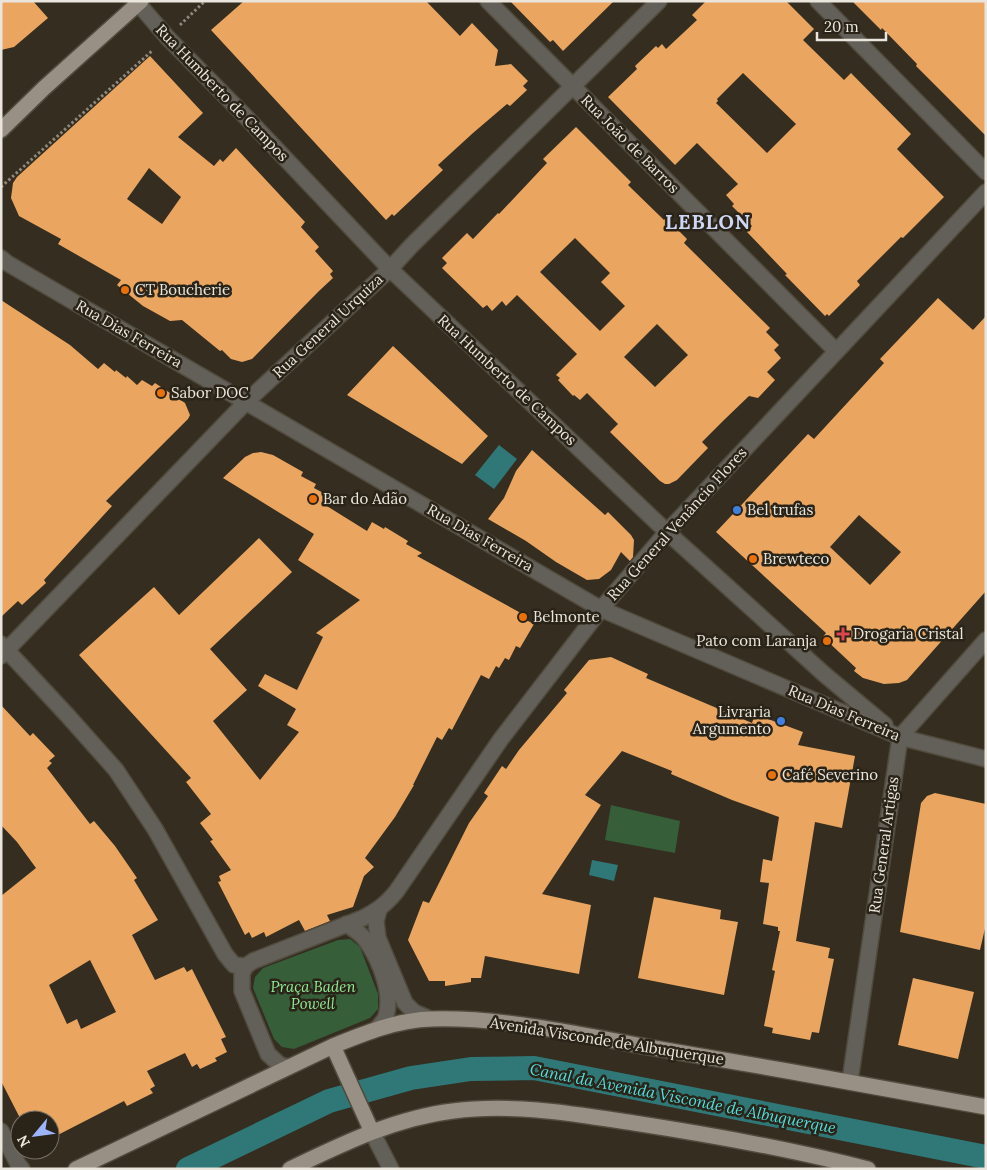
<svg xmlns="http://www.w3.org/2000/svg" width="987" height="1170" font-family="Lora,serif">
  <rect width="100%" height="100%" fill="#342d20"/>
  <path fill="#355e39" d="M611 805 680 821 675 853 605 840Z
    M350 939 360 947 378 994V1009L370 1018 294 1049 282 1047 274 1039 253 988 255 977 263 968 338 940Z"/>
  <path fill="#307878" d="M499 445 517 459 494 489 475 475Z
    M592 860 618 865 614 881 589 875Z"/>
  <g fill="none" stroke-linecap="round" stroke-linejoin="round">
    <path stroke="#307878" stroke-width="24" d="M188 1169 329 1101 411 1078 471 1069 534 1068 986 1157"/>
  </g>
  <path fill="#eaa560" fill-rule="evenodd" d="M1 1H33L48 18 14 47 1 50Z
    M244 1H426L460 36 472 23 498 50 495 66 511 64 528 81 523 86 527 90 510 106 507 104 473 133 438 165 443 170 394 216 392 214 386 220 211 30Z
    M510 1H614L563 51 553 40 550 42Z
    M706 1H786L814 29 803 40 844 80 851 73 911 134 897 149 944 197 903 238 901 237 857 281 860 285 829 316 827 314 825 316 785 275 787 274 747 232 752 226 732 206 734 204 726 195 738 184 697 143 675 165 608 97 637 69 635 66 656 46 658 48 662 44 666 49 697 20 692 15ZM743 73 796 124 767 153 716 103 718 101 717 99Z
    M852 1H986V136L916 66 917 64 882 28 881 30Z
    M150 56 203 113 178 137 214 166 220 159 223 162 236 148 305 222 301 227 319 247 315 251 333 271 330 274 333 278 319 291 252 359 242 362 231 359 222 350 220 351 182 320 170 321 143 306 117 285 121 280 58 244 61 239 19 216 11 198 13 183 17 177ZM149 168 181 197 162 224 127 199Z
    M576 127 631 182 628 185 664 220 666 218 687 239 684 243 770 328 766 332 779 345 774 350 781 358 767 372 775 380 758 398 749 396 724 420 702 442 708 448 677 480 669 484H665L660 481 610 432 618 424 587 393 580 400 574 395 573 396 558 380 560 378 556 375 577 354 517 295 506 306 502 301 492 311 487 305 483 308 442 268 447 263 442 258 467 233 473 239 498 213 499 214 547 163 543 159ZM575 238 610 273 601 282 625 306 600 331 540 272ZM657 324 688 355 655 387 624 357Z
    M938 298 973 330 986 316V591L907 680 899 683 884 684 863 678 854 671 856 668 823 637 826 633 716 532 808 434 814 439 884 363 880 359ZM859 515 901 552 870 585 830 547Z
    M1 300 70 345 98 369 104 363 115 372 116 370 126 378 127 376 137 385 142 380 152 386 155 383 185 403 190 415 188 419 106 501 112 506 44 580 46 583 22 605 18 601 1 617Z
    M393 346 488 436 462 464 347 395Z
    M532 450 605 515 608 512 631 535 634 540 633 557 630 561 621 552 611 570 599 579 587 580 556 562 526 541 488 519 504 498 516 471Z
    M261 452 273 455 303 472 301 476 316 484 314 488 327 495 322 503 367 531 372 522 384 529 385 527 408 541 406 544 422 553 417 556 528 617 526 620 534 624 520 648 516 646 509 660 505 658 499 668 496 666 489 679 481 675 452 730 449 728 442 740 437 737 413 785H414L395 817 365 858 374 867 364 876 353 907 327 915 330 921 305 931 299 920 266 937 264 932 252 938 249 932 245 935 218 882 221 881 219 876 231 870 210 841 213 840 200 823 211 814 186 782 191 778 79 655 154 587 179 615 259 538 292 572 210 649 247 690 213 721 260 780 299 732 287 725 296 709 258 686 265 674 297 690 323 637 316 633 360 600 298 560 314 534 223 478 245 457 253 453Z
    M611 657 648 674 646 678 752 723 755 714 803 732 798 745 855 756 842 828 815 822 796 941 830 948 828 958 834 959 819 1033 812 1032 810 1040 772 1033 773 1028 764 1026 775 971 772 970 780 931H778V927L763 924 769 883 760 882 763 859 772 861 779 817 732 800 671 774 672 771 622 751 585 795 601 805 542 894 591 905 579 974 485 956 481 978H471V982L445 986V981H429L408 940 423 901 429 903 469 823 488 796 484 793 502 766 506 769 519 750 567 693 564 690 589 660Z
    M1 705 30 736 33 733 55 756 49 761 52 763 47 768 90 824 94 821 115 846 137 878 134 880 158 920 132 935 155 980 184 967 187 972 192 969 226 1037 221 1039 227 1052 215 1058 217 1061 200 1069 197 1064 192 1067 185 1053 147 1071 155 1086 150 1089 153 1093 127 1106 124 1101 50 1139V1120H21L1 1081V896L36 868 17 842 1 825ZM90 960 116 1012 81 1029 77 1019 67 1024 49 985Z
    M935 793 986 804V924L980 950 900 932 921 803 927 796Z
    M654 897 721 910 720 919 738 922 724 995 638 978Z
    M913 978 974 992 958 1059 898 1045Z"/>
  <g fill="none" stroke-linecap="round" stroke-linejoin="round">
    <g stroke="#514b3e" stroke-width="18">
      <path id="minor" d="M136 1 167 37 245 116 390 269 667 532 824 674 885 725
        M488 1 836 351
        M818 1 986 172
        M1 258 7 263 601 609 900 737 986 759
        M1 644 68 716 116 770 155 829 225 954 234 965 246 966
        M1 656 246 402 390 269 411 246 659 1
        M379 910 376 921 378 938 405 1003 414 1012 430 1019
        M346 924C354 929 362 934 367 942 380 961 393 993 386 1016 385 1020 380 1025 377 1029
        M289 1067 280 1065 268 1054 242 991V973L246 966 253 961 363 918C378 910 385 905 396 892L501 739 601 609 667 532 986 192
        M850 1081 900 737 986 640
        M1 1131 18 1164 22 1169
        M372 1132 391 1169"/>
    </g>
    <g stroke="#514b3e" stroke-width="18">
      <path id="major" d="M1 130 44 88 141 1
        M333 1046 372 1132
        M76 1169 333 1046C365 1033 397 1020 431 1019 504 1017 577 1034 648 1047 761 1066 873 1086 986 1107
        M290 1169C342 1144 395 1118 453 1111 514 1103 575 1114 634 1123 712 1135 791 1149 868 1169"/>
    </g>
    <path stroke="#8e887d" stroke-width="3" stroke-dasharray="2.5 2.5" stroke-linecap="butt" d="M180 25 205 1
      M1 187 153 50"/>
    <use href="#minor" stroke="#636059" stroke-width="15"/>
    <use href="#major" stroke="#989084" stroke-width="15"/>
  </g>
  <g fill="#e8710a" stroke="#2a2317" stroke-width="2">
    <circle cx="125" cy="290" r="5"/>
    <circle cx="161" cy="393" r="5"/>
    <circle cx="313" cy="499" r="5"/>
    <circle cx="753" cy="559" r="5"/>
    <circle cx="523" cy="617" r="5"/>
    <circle cx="827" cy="641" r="5"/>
    <circle cx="772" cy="775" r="5"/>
  </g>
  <g fill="#3f7fe0" stroke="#2a2317" stroke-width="2">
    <circle cx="737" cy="510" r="5"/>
    <circle cx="781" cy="721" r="5"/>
  </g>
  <path fill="#e0444e" stroke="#2a2317" stroke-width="2" d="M840.5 626.5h5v5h5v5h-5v5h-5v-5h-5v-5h5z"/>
  <g text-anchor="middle" stroke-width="5" stroke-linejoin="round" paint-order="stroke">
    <g font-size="15" fill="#eae6dd" stroke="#2a2317">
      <text transform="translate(222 93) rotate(46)" y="5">Rua Humberto de Campos</text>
      <text transform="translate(630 144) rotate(45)" y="5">Rua João de Barros</text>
      <text transform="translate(328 326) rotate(-43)" y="5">Rua General Urquiza</text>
      <text transform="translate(129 334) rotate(30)" y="5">Rua Dias Ferreira</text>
      <text transform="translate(507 380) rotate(43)" y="5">Rua Humberto de Campos</text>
      <text transform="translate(677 524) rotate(-48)" y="5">Rua General Venâncio Flores</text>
      <text transform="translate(480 538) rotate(30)" y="5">Rua Dias Ferreira</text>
      <text transform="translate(844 713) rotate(23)" y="5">Rua Dias Ferreira</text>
      <text transform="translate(884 845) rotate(-82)" y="5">Rua General Artigas</text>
      <text transform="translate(607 1041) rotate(9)" y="5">Avenida Visconde de Albuquerque</text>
    </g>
    <g font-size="15" fill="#eae6dd" stroke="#2a2317" text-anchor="start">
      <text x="135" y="295">CT Boucherie</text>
      <text x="171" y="398">Sabor DOC</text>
      <text x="323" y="504">Bar do Adão</text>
      <text x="747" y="515">Bel trufas</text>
      <text x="763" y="564">Brewteco</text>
      <text x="533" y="622">Belmonte</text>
      <text x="853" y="639">Drogaria Cristal</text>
      <text x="817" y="646" text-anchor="end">Pato com Laranja</text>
      <text x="771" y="717" text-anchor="end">Livraria<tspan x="771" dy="17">Argumento</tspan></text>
      <text x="782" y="780">Café Severino</text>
    </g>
    <g font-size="15" font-style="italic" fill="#8eec96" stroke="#2a2317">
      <text x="313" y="992">Praça Baden<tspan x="313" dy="17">Powell</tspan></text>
    </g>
    <g font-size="16" font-style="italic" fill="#51ddde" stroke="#2a2317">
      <text transform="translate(683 1098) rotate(11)" y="6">Canal da Avenida Visconde de Albuquerque</text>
    </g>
    <g font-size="20" font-weight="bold" letter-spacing="1" fill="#cdd7f3" stroke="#2a2317">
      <text x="708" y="229">LEBLON</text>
    </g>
  </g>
  <rect width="987" height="1170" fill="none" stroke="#eae6dd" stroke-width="5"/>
  <g transform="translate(35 1135) rotate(241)"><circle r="24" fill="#2a2317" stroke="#777166"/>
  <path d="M0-4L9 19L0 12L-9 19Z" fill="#9db4fd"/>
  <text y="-8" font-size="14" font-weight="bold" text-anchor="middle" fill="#eae6dd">N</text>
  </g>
  <path d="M817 32v8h69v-8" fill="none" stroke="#eae6dd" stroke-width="2.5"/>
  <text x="824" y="32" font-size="15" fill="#eae6dd" stroke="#2a2317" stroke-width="4" paint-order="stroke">20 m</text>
</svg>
